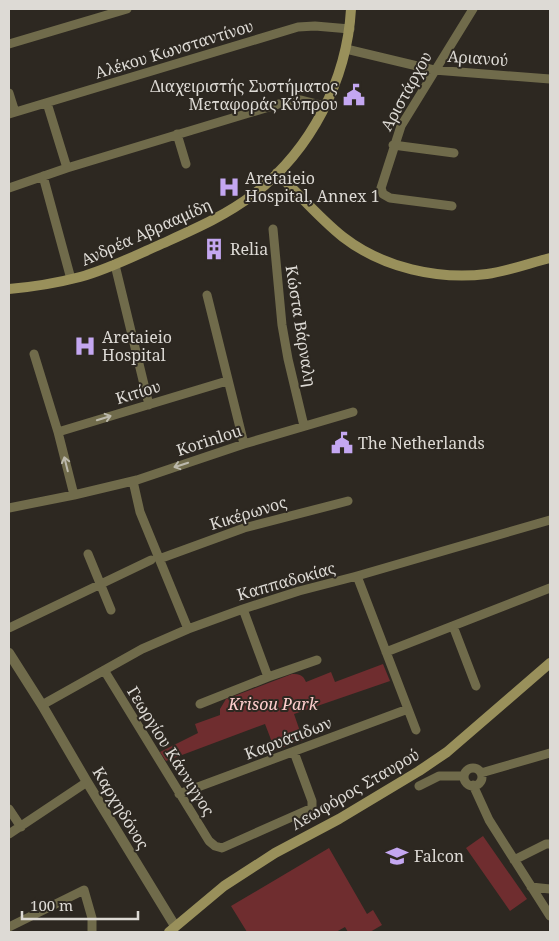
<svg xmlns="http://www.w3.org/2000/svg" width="559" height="941" font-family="'Noto Serif',serif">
  <rect width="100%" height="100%" fill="#2d2821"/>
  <path fill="#6f2d2f" d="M383 664 390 681 294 714 303 740 275 750 265 724 166 761 160 752 198 733 195 724 220 715V709L226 699 292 674C300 674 303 675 306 682L331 672 335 682Z
    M483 836 527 899 510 911 466 848Z
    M329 848 367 914 373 910 382 925 370 932H348L345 927 336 932H247L231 906Z"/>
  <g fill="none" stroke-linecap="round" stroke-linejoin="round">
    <path stroke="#706b4b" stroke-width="9" d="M9 44 127 9
      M346 49 434 70 550 79
      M9 93 15 112
      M47 103 67 168
      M9 114 298 27 315 26 350 29
      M177 134 186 164
      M393 145 454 153
      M43 176 71 279
      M9 188 67 168 292 100H301L325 106
      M452 206 390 198 383 194 381 188 401 126 473 9
      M273 229 282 325 288 359 304 426
      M115 265 149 405
      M207 295 244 444
      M34 354 58 432 74 495
      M58 432 227 381
      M133 481 140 512 188 629
      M9 508 74 495 137 480 244 444 353 412
      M88 554 111 610
      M159 559 244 528 348 501
      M357 576 416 730
      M243 609 268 677
      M453 626 476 686
      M9 628 151 560
      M386 652 550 588
      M104 670 209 841 215 846 222 848 312 808V801L294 752
      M200 704 268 677 317 660
      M42 705 142 649 188 629 243 609 299 591 357 576 550 520
      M464 777a9 9 0 1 1 18 0a9 9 0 1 1-18 0Z
      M481 773 550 753
      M473 785 489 820 550 916
      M419 786 439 776H464
      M179 794 408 709
      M9 809 21 827
      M9 834 87 782
      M514 860 546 844H550
      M531 887 550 889
      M9 927 84 890 92 918V932"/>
    <path stroke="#706b4b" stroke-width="10" d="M9 653 42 705 87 782 175 926"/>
    <path stroke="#99905b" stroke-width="10" d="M277 173C299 194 319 218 343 237 383 268 438 280 487 274 509 271 530 263 550 258
      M9 289C32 287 57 283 80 277 106 270 132 257 157 246 190 231 224 217 254 194 311 150 347 80 351 9
      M169 932 224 886 275 853 339 819 419 771 447 752 550 663"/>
  </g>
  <defs><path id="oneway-shaft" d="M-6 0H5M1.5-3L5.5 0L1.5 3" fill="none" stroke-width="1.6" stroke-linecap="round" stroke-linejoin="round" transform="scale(1.25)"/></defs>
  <g stroke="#bcb9ac">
    <use href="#oneway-shaft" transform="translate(104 418) rotate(-17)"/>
    <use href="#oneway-shaft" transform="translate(66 464) rotate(-104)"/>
    <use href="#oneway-shaft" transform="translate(181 465) rotate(162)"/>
  </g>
  <defs>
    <g id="civic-bare" transform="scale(1.725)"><path d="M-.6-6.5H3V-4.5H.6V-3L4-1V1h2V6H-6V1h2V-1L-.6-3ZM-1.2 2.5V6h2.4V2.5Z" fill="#c4a7f1" stroke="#2d2821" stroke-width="2.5" paint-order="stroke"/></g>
    <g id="hospital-bare" transform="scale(1.725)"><path d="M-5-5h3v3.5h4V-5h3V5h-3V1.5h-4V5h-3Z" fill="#c4a7f1" stroke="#2d2821" stroke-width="2.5" paint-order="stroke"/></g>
    <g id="building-bare" transform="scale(1.725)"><path d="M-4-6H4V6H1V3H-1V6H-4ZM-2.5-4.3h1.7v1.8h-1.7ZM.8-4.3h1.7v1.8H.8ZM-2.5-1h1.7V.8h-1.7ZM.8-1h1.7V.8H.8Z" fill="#c4a7f1" stroke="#2d2821" stroke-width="2.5" paint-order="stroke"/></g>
    <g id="school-bare" transform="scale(1.725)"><path d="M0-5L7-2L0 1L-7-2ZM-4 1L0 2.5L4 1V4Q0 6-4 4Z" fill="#c4a7f1" stroke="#2d2821" stroke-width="2.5" paint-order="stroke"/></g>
  </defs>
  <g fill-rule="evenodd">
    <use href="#civic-bare" x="354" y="95"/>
    <use href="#hospital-bare" x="229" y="187"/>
    <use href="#building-bare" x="214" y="249"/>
    <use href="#hospital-bare" x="85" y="346"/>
    <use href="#civic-bare" x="342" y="443"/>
    <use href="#school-bare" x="397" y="856"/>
  </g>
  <g text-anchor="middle" stroke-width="4" stroke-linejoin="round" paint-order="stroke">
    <g font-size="16" fill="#dddad5" stroke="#2d2821">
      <text transform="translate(174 49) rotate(-17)" y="6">Αλέκου Κωνσταντίνου</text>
      <text transform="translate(478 58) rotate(4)" y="6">Αριανού</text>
      <text transform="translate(406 91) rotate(-61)" y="6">Αριστάρχου</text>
      <text transform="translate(146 232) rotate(-24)" y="6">Ανδρέα Αβρααμίδη</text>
      <text transform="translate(301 326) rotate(81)" y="6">Κώστα Βάρναλη</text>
      <text transform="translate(138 392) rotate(-17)" y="6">Κιτίου</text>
      <text transform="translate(209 440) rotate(-18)" y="6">Korinlou</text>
      <text transform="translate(248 513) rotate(-17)" y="6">Κικέρωνος</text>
      <text transform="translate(286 581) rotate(-16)" y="6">Καππαδοκίας</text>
      <text transform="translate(288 738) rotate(-21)" y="6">Καρυάτιδων</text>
      <text transform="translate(171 751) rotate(58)" y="6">Γεωργίου Κάννιγγος</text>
      <text transform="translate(355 789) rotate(-30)" y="6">Λεωφόρος Σταυρού</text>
      <text transform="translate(121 808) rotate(59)" y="6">Καρχηδόνος</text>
    </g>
    <g font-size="16" fill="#dddad5" stroke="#2d2821" text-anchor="start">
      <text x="338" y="92" text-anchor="end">Διαχειριστής Συστήματος<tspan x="338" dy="18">Μεταφοράς Κύπρου</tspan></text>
      <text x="245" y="184">Aretaieio<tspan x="245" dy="18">Hospital, Annex 1</tspan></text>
      <text x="230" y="255">Relia</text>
      <text x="102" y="343">Aretaieio<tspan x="102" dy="18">Hospital</tspan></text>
      <text x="358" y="449">The Netherlands</text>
      <text x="414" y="862">Falcon</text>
    </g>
    <g font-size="16" font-style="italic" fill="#fececd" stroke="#2d2821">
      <text x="273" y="710">Krisou Park</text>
    </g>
  </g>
  <rect width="559" height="941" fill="none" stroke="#dddad5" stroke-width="20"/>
  <path d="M22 911v8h116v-8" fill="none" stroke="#dddad5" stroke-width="2.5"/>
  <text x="30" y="911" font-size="15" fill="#dddad5" stroke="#2d2821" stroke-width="4" paint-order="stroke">100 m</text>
</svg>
